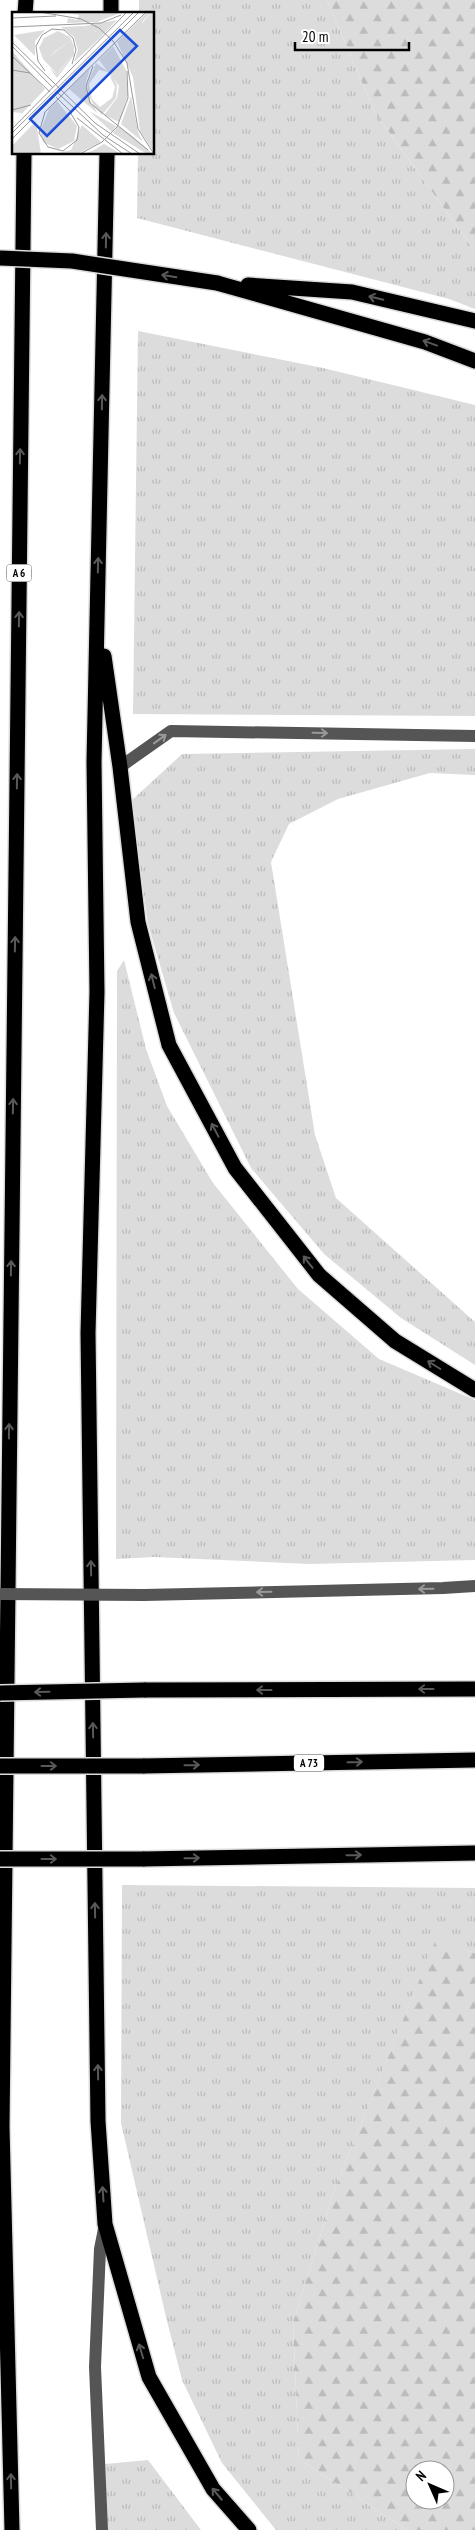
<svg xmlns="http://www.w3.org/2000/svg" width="475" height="2530" font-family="'PT Sans Narrow',sans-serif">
  <defs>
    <pattern id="grass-tufts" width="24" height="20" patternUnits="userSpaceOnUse" patternTransform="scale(1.25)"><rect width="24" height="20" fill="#dcdcdc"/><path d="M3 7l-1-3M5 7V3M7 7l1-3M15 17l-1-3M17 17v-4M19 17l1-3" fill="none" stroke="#bbb"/></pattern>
    <pattern id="forest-firs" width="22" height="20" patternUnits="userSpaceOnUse" patternTransform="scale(1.25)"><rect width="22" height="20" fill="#dcdcdc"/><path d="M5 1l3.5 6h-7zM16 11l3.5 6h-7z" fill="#bbb"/></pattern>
  </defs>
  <rect width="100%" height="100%" fill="#fff"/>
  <path fill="url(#grass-tufts)" d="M139 0H327L375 113 475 251V309L449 299 137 218 138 154H154V14H139Z
    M138 331 323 368 475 405V716L133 714Z
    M475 749V775L430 773 338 799 289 824 271 862 315 1135 336 1198 475 1322V1365L401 1318 324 1254 251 1168 174 1013 148 924 131 801 182 754Z
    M124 960 146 1049 167 1106 213 1183 298 1289 379 1359 475 1400V1560L309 1564 154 1557 116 1559 117 971Z
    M122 1885 475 1888V1953L436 1940 335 2188 293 2323 299 2459 407 2530H276L222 2463 182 2380 166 2317 121 2123Z
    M148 2460 201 2530H107L105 2464Z"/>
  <path fill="url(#forest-firs)" fill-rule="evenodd" d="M327 0H475V251L375 113Z
    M436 1939 475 1953V2530H407L299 2459 293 2323 335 2188ZM415 2470H445V2500H415Z"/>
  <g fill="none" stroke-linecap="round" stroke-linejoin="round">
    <g stroke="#dbdbdb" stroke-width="18">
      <path id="highway" d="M25 14 26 0
        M111 14V0
        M107 154 94 762 97 992 88 1333 98 2121 105 2224 149 2377 213 2489 249 2530
        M217 283 425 342 475 361
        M248 285 352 292 475 321
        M104 656 120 767 138 922 169 1045 235 1168 319 1275 395 1341 475 1390
        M144 1690 475 1689
        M143 1766 475 1760
        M143 1859 475 1853
        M12 2530 2 2127 24 154"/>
    </g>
    <path stroke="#555" stroke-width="12" d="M120 767 171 731 475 736
      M144 1595 443 1588 475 1586
      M102 2530 95 2367 100 2249 105 2224"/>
    <use href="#highway" stroke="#000" stroke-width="15"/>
    <g stroke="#dbdbdb" stroke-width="18" stroke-linecap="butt">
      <path id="highway-bridge" d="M0 258 72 261 217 283
        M0 1693 144 1690
        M0 1766H143
        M0 1859H143"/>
    </g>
    <path stroke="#555" stroke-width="12" d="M0 1594 144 1595"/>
    <use href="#highway-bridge" stroke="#000" stroke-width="15"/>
  </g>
  <defs><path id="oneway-shaft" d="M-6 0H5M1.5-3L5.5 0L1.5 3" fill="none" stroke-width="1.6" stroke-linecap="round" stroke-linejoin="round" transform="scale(1.25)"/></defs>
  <g stroke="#595959">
    <use href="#oneway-shaft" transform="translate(106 240) rotate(-89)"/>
    <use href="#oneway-shaft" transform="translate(169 276) rotate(-171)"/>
    <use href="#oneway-shaft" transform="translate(376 298) rotate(-167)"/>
    <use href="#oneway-shaft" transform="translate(430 343) rotate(-160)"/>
    <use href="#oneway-shaft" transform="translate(102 402) rotate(-89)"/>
    <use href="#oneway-shaft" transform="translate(20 456) rotate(-89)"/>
    <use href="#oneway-shaft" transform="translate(98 565) rotate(-89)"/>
    <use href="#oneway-shaft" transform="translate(19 619) rotate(-89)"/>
    <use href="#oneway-shaft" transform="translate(17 781) rotate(-89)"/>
    <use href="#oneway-shaft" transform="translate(15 944) rotate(-89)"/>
    <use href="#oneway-shaft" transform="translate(153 981) rotate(-104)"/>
    <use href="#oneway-shaft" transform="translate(13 1106) rotate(-89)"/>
    <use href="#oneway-shaft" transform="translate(215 1130) rotate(-118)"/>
    <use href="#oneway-shaft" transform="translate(308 1262) rotate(-128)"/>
    <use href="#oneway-shaft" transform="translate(11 1268) rotate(-89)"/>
    <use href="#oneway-shaft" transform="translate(434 1365) rotate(-148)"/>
    <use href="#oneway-shaft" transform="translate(9 1431) rotate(-89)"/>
    <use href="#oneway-shaft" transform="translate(91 1568) rotate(-91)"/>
    <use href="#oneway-shaft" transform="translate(426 1689) rotate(180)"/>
    <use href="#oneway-shaft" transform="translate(264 1690) rotate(180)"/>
    <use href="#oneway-shaft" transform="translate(42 1692) rotate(179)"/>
    <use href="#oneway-shaft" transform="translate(93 1730) rotate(-91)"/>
    <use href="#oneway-shaft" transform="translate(355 1762) rotate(-1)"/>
    <use href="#oneway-shaft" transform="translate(192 1765) rotate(-1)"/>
    <use href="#oneway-shaft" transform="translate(49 1766)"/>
    <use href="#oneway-shaft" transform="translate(354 1855) rotate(-1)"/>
    <use href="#oneway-shaft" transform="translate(192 1858) rotate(-1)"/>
    <use href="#oneway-shaft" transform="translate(49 1859)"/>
    <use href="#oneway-shaft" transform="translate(95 1910) rotate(-91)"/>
    <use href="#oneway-shaft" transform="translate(98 2072) rotate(-91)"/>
    <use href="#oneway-shaft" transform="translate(103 2194) rotate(-94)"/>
    <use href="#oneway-shaft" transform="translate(141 2351) rotate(-107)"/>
    <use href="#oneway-shaft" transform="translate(11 2481) rotate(-91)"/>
    <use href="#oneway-shaft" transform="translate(217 2494) rotate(-130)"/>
  </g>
  <g stroke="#999">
    <use href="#oneway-shaft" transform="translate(320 733) rotate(1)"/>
    <use href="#oneway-shaft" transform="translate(160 739) rotate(-36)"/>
    <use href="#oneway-shaft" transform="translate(426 1589) rotate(179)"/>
    <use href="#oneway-shaft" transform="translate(264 1592) rotate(179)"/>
  </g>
  <g text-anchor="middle" stroke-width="4.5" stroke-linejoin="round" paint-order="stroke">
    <g fill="#fff" stroke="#4c4c4c" stroke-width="1">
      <rect x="6.5" y="564.5" width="25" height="17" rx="4"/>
      <rect x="294" y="1754.5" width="30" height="17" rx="4"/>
    </g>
    <g font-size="11" font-weight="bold" fill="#000">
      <text x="19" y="577">A 6</text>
      <text x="309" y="1767">A 73</text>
    </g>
  </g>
  <g transform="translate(12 12)">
    <rect width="142" height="142" fill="#fff"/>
    <path d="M49 0H111L85 10 55 11 56 6 65 8 67 3ZM135 0H139L131 9 116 44 124 63 142 140 128 119 121 65 105 30ZM105 8 87 27 62 50 66 38 84 20 72 14ZM33 18 23 29V44L2 23ZM58 25 62 34V43L45 66 38 56 45 62 48 59 60 43 59 28 37 44ZM101 34 114 58 116 83 107 110 92 103 105 86 107 74 87 48ZM0 39 33 77 0 112 10 101 0 100V94L10 63 0 64ZM84 51 98 61 105 73 104 86 90 103 79 91 75 73ZM87 58 96 60 103 75 100 86 88 95 80 87 77 72ZM78 56 73 74 85 101 57 77ZM119 84 126 120 131 130 109 112ZM45 89 65 114 62 129 46 137 31 130 28 120 37 97ZM77 99 104 114 100 120ZM24 109 29 142H0V134ZM70 113 89 130 65 142H42L59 138ZM106 114 118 122 141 142H135L101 121ZM92 132 109 142H72L80 139Z" fill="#dcdcdc" fill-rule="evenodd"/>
    <path d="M139 0H143L142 136 129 112 124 63 115 44 122 22ZM72 14 82 18 86 25 66 38 62 25 49 15ZM46 19 58 25 37 45 59 28 61 36 60 43 45 62 31 47 27 36 32 26ZM10 63 30 79 17 91 1 95 0 64ZM54 102 60 113 59 125 49 133 40 130 33 123 31 115Z" fill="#dcdcdc"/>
    <path fill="none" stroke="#999" stroke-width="1" d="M28 0 69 7 87 16 101 29 115 51 126 117 142 142M0 6 44 4M0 15 89 11 109 3M0 30 83 111 128 142M0 34 41 76M0 44 38 80M81 54 74 74 78 91 136 138M0 58 18 61M33 59 26 49 24 34 30 23 40 17 52 18 61 26 64 38 60 52M46 81 91 123 120 142M44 85 60 101M0 98 19 93M58 100 67 115 65 128 51 139 36 135 27 121 33 100 134 0M65 106 111 142M0 117 115 0M0 121 122 0M0 127 127 0M68 142 90 130 105 115 116 86 115 59"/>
    <path fill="#1d4ed8" fill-opacity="0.15" stroke="#1d4ed8" stroke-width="2.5" d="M108 18 125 34 35 124 18 107Z"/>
    <rect width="142" height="142" fill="none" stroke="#000" stroke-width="2.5"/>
  </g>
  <g transform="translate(430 2485) rotate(315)"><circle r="24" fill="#ffffff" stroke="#999999"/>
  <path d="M0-4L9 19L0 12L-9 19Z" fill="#000000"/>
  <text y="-8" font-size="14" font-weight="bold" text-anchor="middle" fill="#000000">N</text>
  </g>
  <path d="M295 42v8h114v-8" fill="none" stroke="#000000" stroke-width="2.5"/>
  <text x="302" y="42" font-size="15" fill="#000000" stroke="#ffffff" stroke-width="4" paint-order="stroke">20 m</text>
</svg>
